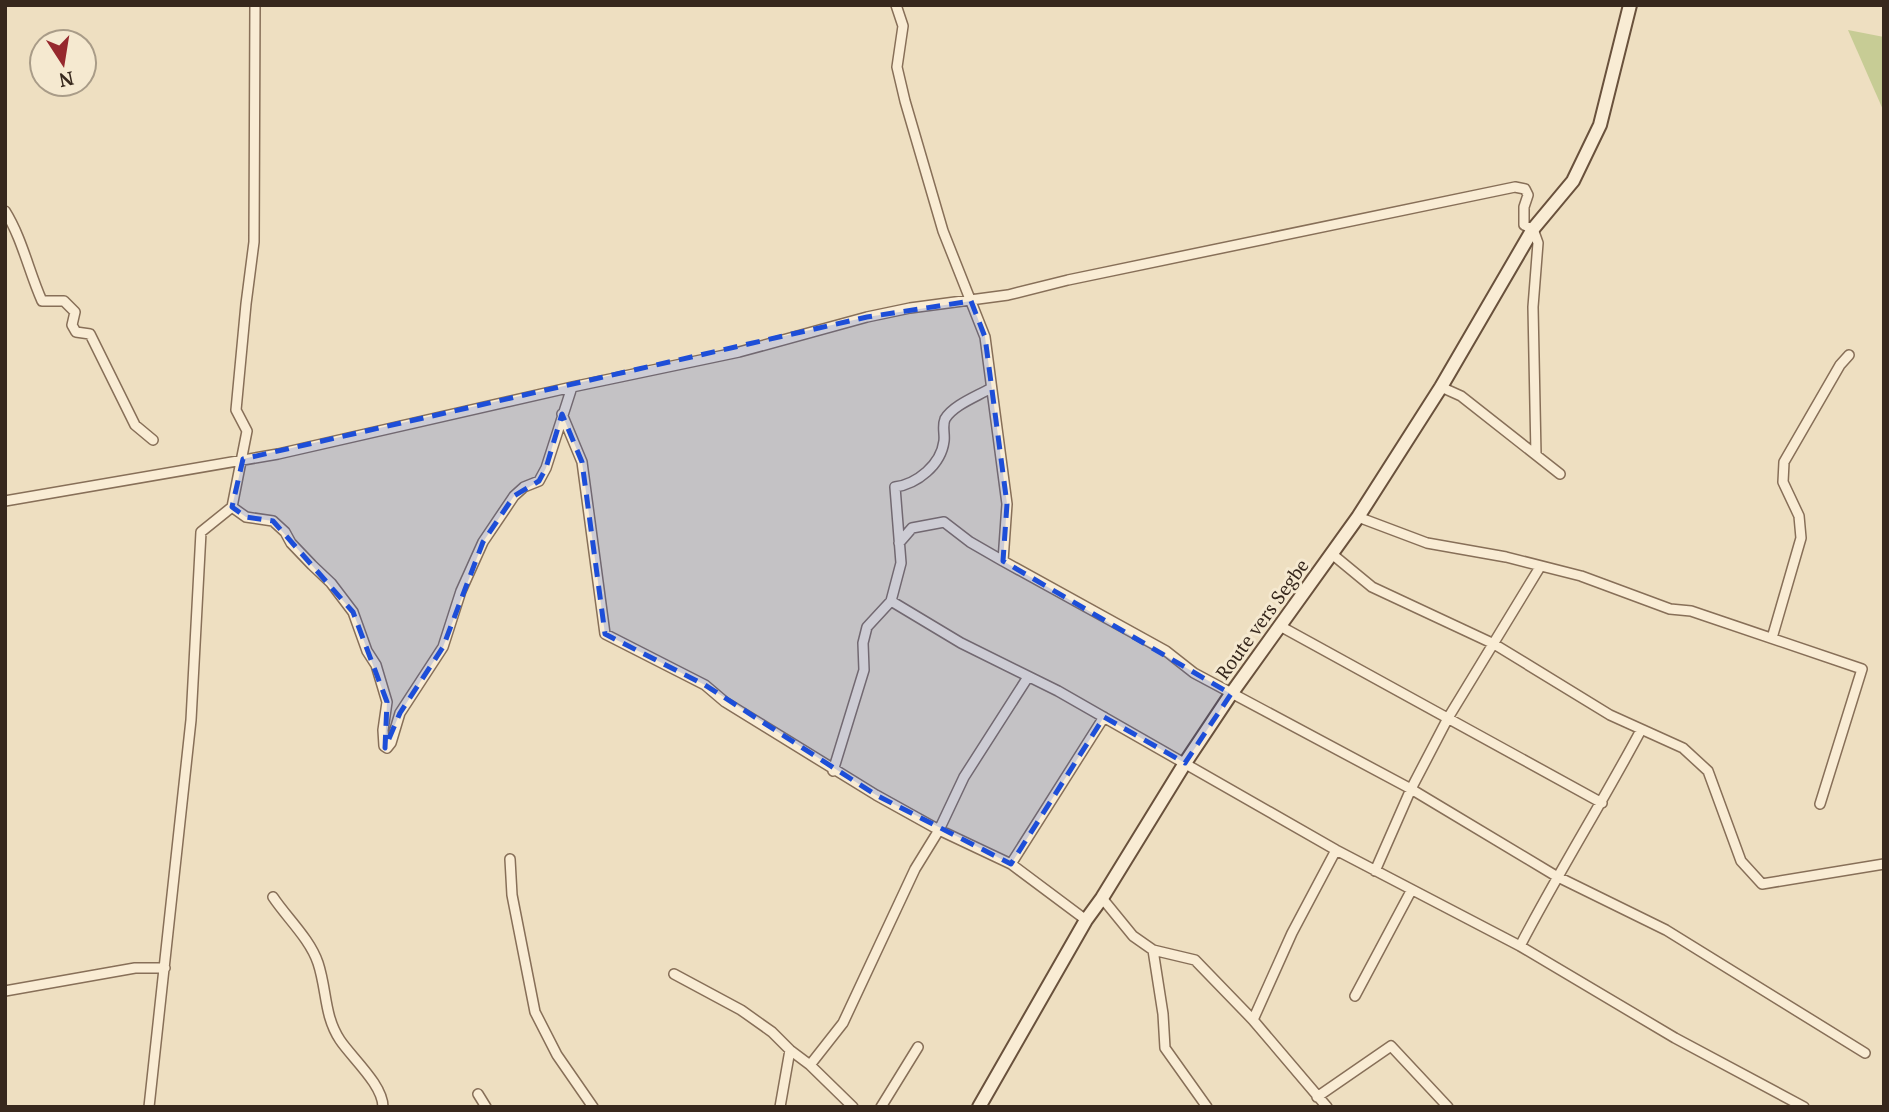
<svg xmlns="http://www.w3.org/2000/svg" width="1889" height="1112" font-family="'PT Serif',serif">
  <rect width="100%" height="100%" fill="#eedfc1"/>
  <path fill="#c7cc95" d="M1848 30 1884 37V112Z"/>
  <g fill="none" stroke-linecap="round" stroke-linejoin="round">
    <g stroke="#876f58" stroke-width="12">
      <path id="street" d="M896 5 903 26 897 67 905 101 943 231 985 337 1007 504 1003 561 1166 651 1194 673 1411 789 1556 876 1666 930 1865 1053
        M5 211C22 238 29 272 42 301H64L75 312 72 325 76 332 90 334 135 425 153 440
        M1441 387 1461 396 1560 474
        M562 414 582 462 605 634 705 685 725 702 876 795 939 830 1011 864 1086 920
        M5 501 278 454 572 387 739 352 867 317 910 308 1008 295 1068 280 1515 187 1525 189 1528 195 1524 207V225L1533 229 1538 243 1533 307 1536 455
        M232 507 247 431 236 410 246 304 254 242 255 5
        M1358 517 1427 543 1506 557 1581 576 1670 609 1691 611 1862 669 1820 804
        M899 543 912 528 944 522 970 542 1003 561
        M1332 554 1372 587 1494 644 1610 715 1683 748 1708 771 1741 861 1762 884 1884 864
        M891 601 961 643 1058 691 1336 850 1520 946 1675 1038 1804 1107
        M1280 626 1602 803
        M1772 638 1801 538 1799 516 1783 482 1784 462 1840 365 1849 355
        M833 771 864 670 863 643 867 627 891 601 901 563 895 487C917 484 941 465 944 441 945 434 942 426 945 419 953 405 978 396 991 388
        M510 859 512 895 535 1012 557 1055 593 1107
        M1011 864 1104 717
        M1375 871 1411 789 1448 718 1540 567
        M273 897C287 918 310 939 318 963 327 990 324 1016 340 1040 352 1058 383 1085 383 1107
        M1102 898 1133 936 1153 950 1195 960 1253 1020 1327 1107
        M1520 946C1558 873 1602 803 1641 730
        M1153 950 1163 1014 1165 1048 1207 1107
        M674 974 741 1010 772 1032 790 1050 810 1065 853 1107
        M5 991 135 968H165
        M1355 996 1411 891
        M1253 1020 1292 933 1336 850
        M810 1065 843 1023 915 869 939 830 964 777 1028 677
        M478 1094 486 1107
        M1317 1097 1391 1046 1448 1107
        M149 1107 191 720 201 532 232 507 246 517 273 521 285 532 291 543 312 565 331 583 353 612 367 651 376 665 387 702 383 730 384 746 387 748 391 743 400 713 443 647 461 591 483 542 514 496 524 487 539 481 546 468 572 387
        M780 1107 790 1050
        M881 1107 918 1047"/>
    </g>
    <g stroke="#69513c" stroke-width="16">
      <path id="secondary" d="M979 1107 1086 920 1102 898 1185 763 1231 694 1358 517 1441 387 1533 229 1573 181 1600 125 1630 5"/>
    </g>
    <use href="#street" stroke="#f9ecd4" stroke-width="9"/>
    <use href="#secondary" stroke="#f9ecd4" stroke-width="12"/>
  </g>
  <path fill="#1d4ed8" fill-opacity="0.2" stroke="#1d4ed8" stroke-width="5" stroke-dasharray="14 9" stroke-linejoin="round" d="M971 301 985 337 1007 504 1003 561 1231 694 1185 763 1104 717 1011 864 876 795 705 685 605 634 582 462 562 414 546 468 539 481 514 496 483 542 443 647 400 713 385 748 387 702 353 612 273 521 246 517 232 507 243 459 867 317Z"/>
  <g text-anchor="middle" stroke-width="6" stroke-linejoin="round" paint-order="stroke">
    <g font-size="19" fill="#37281d" stroke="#f5e9d0">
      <text transform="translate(1262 619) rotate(-54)" y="7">Route vers Segbe</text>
    </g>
  </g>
  <rect width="1889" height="1112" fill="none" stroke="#37281d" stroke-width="14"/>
  <g transform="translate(63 63) rotate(168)"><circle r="33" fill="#f5e9d0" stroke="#a99c88" stroke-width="2"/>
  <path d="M0-5L12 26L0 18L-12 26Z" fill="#96282d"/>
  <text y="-10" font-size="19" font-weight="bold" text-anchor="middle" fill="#37281d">N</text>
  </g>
</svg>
